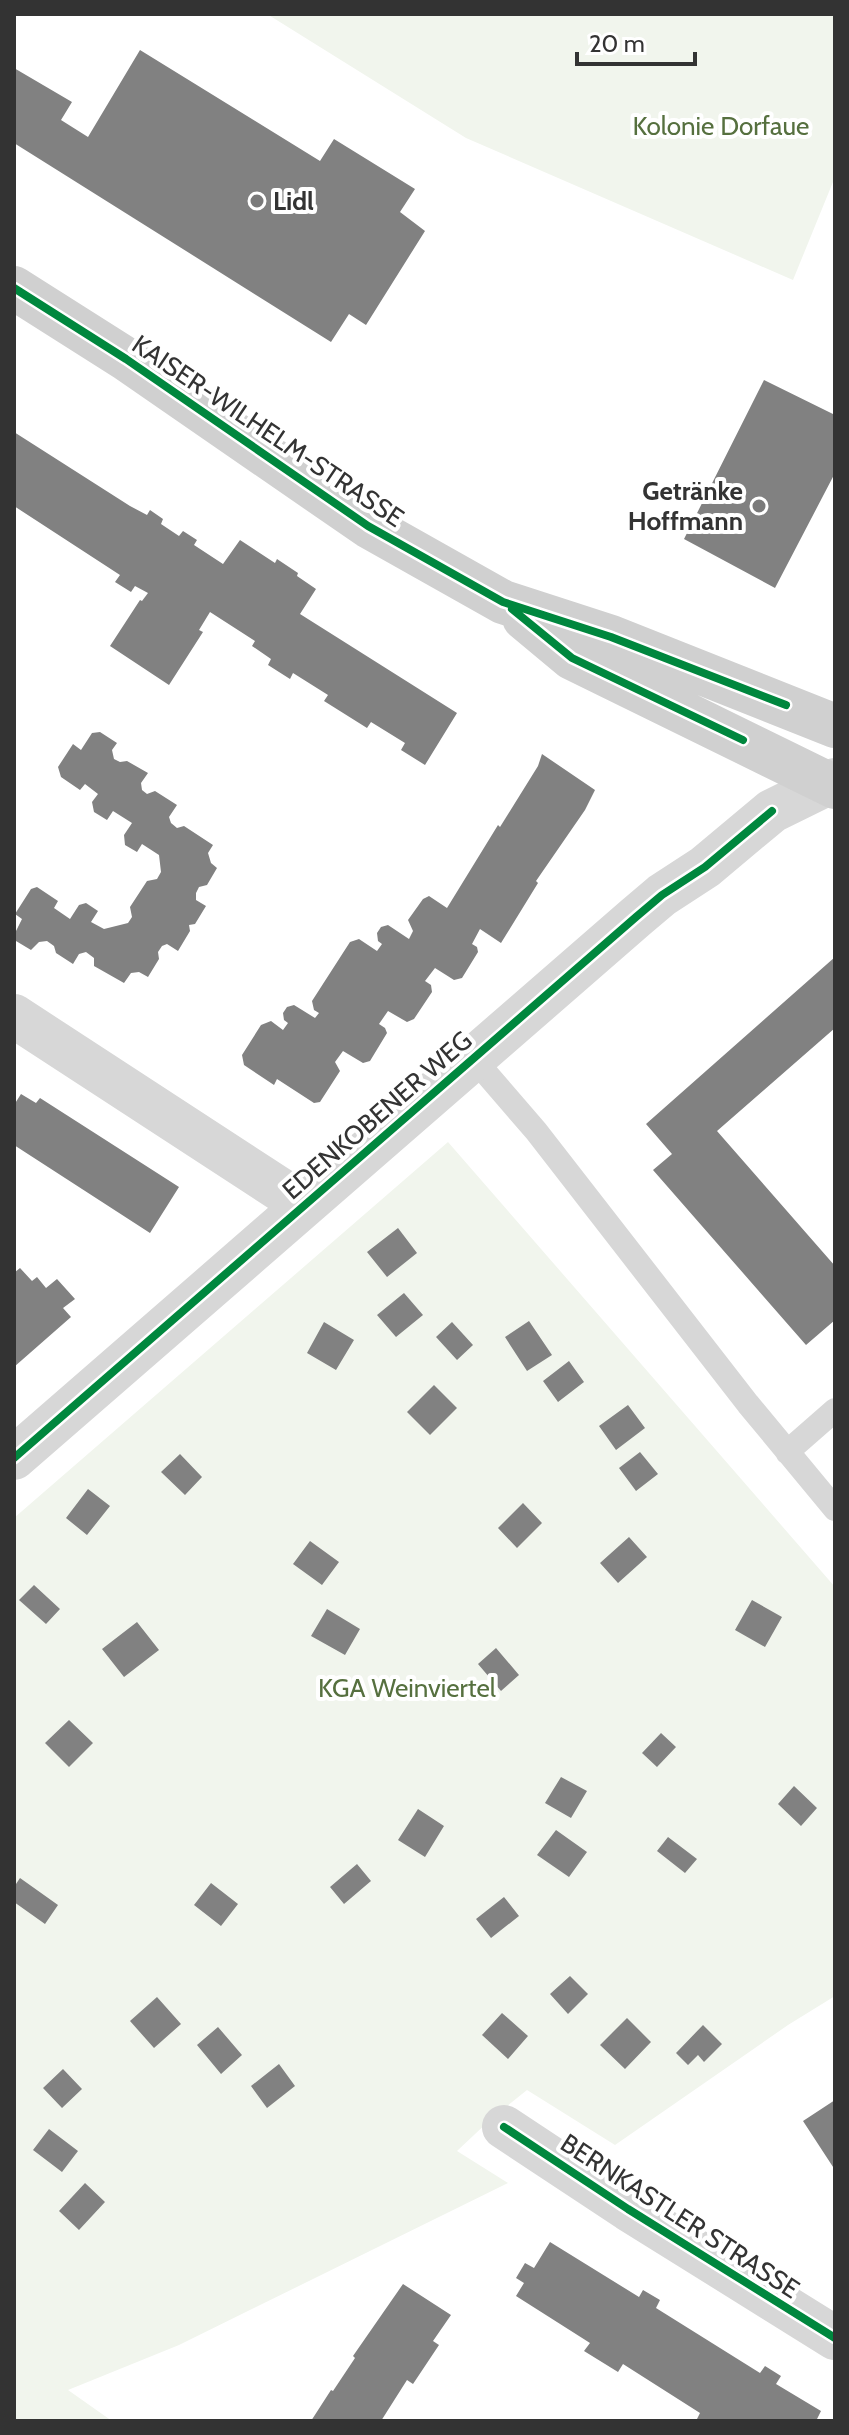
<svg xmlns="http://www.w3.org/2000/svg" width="849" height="2435" font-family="Cabin,sans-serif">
  <rect width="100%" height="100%" fill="#fff"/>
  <path fill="#f1f5ed" d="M267 14H835V177L793 280 466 138Z
    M448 1142 835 1587V1996L788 2025 615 2145 527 2090 491 2119 457 2151 508 2183 179 2345 68 2390 112 2421H14V1518Z"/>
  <path fill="#818181" d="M140 50 320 161 334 139 415 189 400 212 425 231 366 325 349 314 331 342 14 143V68L72 102 61 120 88 137Z
    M764 380 835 415V473L775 588 684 539Z
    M14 432 130 506 147 515 150 510 163 519 161 524 179 536 183 531 197 540 194 545 223 564 240 540 275 563 277 559 298 573 297 576 316 589 300 614 457 713 425 765 401 750 405 743 371 722 367 728 324 701 328 695 293 673 290 679 268 665 271 659 252 646 255 641 210 612 199 630 203 632 169 685 110 646 140 600 142 601 148 593 135 586 131 592 115 582 120 575 14 506Z
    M100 732 117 743 112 750 114 759 120 762 127 761 148 773 141 783 142 790 147 794 155 791 177 805 169 817 171 823 177 828 184 826 213 845 208 853 211 863 217 868 207 885 199 887 196 893V900L206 906 195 924 189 925 190 931 178 951 167 944 162 946 158 952 159 959 148 977 139 972 131 973 124 983 94 966V958L86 952 79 954 73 964 56 953 54 946 47 941 39 942 31 950 16 941 15 933 22 919 15 914 31 889 37 887 58 901 54 908 70 919 79 905 86 903 98 911 91 922 104 929 128 923 132 917 130 907 147 881 157 879 161 872 159 855 142 844 137 852 125 845 124 835 132 823 113 811 107 820 94 812 92 802 98 794 85 784 80 790 61 777 58 767 73 744 81 750 92 733Z
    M542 754 595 790 585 810 536 881 538 883 501 943 480 929 472 944 477 947 478 952 462 978 454 980 435 968 425 981 431 985 432 992 414 1019 407 1022 388 1011 379 1024 385 1028 387 1033 370 1061 363 1063 343 1051 335 1062 340 1071 320 1102 314 1103 277 1079 274 1085 244 1065 242 1055 261 1025 271 1021 283 1030 288 1023 284 1020 283 1013 287 1007 294 1005 315 1018 319 1013 314 1010 312 1001 350 942 359 939 377 951 382 944 378 941 377 933 381 927 388 925 409 939 413 931 408 920 423 899 429 896 447 908 498 825 500 827 538 766Z
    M835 957V1028L717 1131 835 1266V1320L806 1345 653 1170 672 1154 646 1124Z
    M21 1094 36 1103 40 1098 179 1187 150 1233 14 1145V1105Z
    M398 1228 417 1253 387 1277 367 1252Z
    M20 1268 32 1281 37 1277 46 1288 57 1279 75 1299 63 1308 71 1317 14 1367V1273Z
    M404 1293 423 1315 396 1337 377 1315Z
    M529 1321 552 1355 527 1371 505 1337Z
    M324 1322 354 1340 336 1370 307 1353Z
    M452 1322 473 1345 457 1360 436 1337Z
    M569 1361 584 1382 558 1402 543 1381Z
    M434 1385 457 1408 430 1435 407 1412Z
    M628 1405 645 1428 616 1450 599 1426Z
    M640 1452 658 1474 636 1491 619 1468Z
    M180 1454 202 1477 185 1495 161 1472Z
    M88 1489 110 1506 87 1535 66 1518Z
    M523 1503 542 1523 517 1548 498 1528Z
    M629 1537 647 1557 618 1583 600 1563Z
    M310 1541 339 1562 322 1585 293 1564Z
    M34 1585 60 1609 46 1624 19 1600Z
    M752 1600 782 1617 765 1647 735 1630Z
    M327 1609 360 1629 345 1655 311 1636Z
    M137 1622 159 1650 124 1677 102 1649Z
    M496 1648 519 1675 501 1691 478 1664Z
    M69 1720 93 1743 69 1767 45 1743Z
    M661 1733 676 1747 657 1767 642 1753Z
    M561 1777 587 1791 571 1818 545 1803Z
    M794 1786 817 1808 801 1826 778 1804Z
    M418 1809 444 1826 425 1857 398 1840Z
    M556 1830 587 1852 569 1877 537 1855Z
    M668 1837 697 1859 685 1873 657 1851Z
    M357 1864 371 1881 344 1904 330 1887Z
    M20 1878 58 1905 45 1924 14 1902V1887Z
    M211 1883 238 1904 221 1926 194 1905Z
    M504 1897 519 1916 491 1938 476 1919Z
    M570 1976 588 1994 568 2014 550 1994Z
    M157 1997 181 2024 154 2048 130 2021Z
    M502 2013 528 2036 508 2059 482 2035Z
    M627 2018 651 2042 625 2069 600 2045Z
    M703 2025 722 2044 704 2062 698 2055 688 2065 676 2053Z
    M218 2027 242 2055 221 2074 197 2045Z
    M279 2064 295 2086 267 2108 251 2086Z
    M63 2069 82 2089 62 2108 43 2088Z
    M835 2100V2170L803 2121Z
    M49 2129 78 2151 62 2172 33 2150Z
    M85 2183 105 2202 79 2230 59 2211Z
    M550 2242 639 2297 643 2290 660 2300 656 2308 760 2373 765 2366 781 2376 776 2384 821 2411 816 2421H696L700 2413 623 2364 618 2372 584 2351 590 2343 516 2296 524 2283 516 2278 525 2263 534 2268Z
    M403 2284 451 2315 433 2341 439 2345 413 2384 407 2380 381 2421H311L331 2390 333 2391 355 2358 353 2356Z"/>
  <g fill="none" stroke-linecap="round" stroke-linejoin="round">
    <path stroke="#d7d7d7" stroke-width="24" d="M473 1058 536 1131 748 1404 835 1509
      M787 1452 835 1410"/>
    <path stroke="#d7d7d7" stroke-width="44" d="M14 1016 304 1205
      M14 1458 636 917 662 895 705 867 772 811 835 780
      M504 2127 628 2209 835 2338"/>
    <path stroke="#d0d0d0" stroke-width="44" d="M14 288 126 359 368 526 503 602 611 637 835 726
      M524 618 572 658 835 787"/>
    <g stroke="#fff" stroke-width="13">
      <path id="cycleway" d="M14 288 126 359 368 526 503 602 611 637 786 705
        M512 609 572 658 743 740
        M14 1458 636 917 662 895 705 867 772 811
        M504 2127 628 2209 835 2338"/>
    </g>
    <use href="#cycleway" stroke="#00873e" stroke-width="8"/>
  </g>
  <g fill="#7a7a7a" stroke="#fff" stroke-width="3">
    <circle cx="257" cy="201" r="8"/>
    <circle cx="759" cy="506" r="8"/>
  </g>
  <g text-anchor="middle" stroke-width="8" stroke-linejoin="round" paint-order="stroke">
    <g font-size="26" fill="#56703f" stroke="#fff">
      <text x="721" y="135">Kolonie Dorfaue</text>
      <text x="407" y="1697">KGA Weinviertel</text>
    </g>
    <g font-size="26" font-weight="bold" fill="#333" stroke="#fff" text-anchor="start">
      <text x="273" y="210">Lidl</text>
      <text x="743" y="500" text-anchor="end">Getränke<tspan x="743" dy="30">Hoffmann</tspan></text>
    </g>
    <g font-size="26" fill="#333" stroke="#fff">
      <text transform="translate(268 431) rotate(34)" y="9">KAISER-WILHELM-STRASSE</text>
      <text transform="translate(377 1115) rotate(-41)" y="9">EDENKOBENER WEG</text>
      <text transform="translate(680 2216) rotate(33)" y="9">BERNKASTLER STRASSE</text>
    </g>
  </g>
  <rect width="849" height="2435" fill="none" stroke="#333333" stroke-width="32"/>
  <path d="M577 52v12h118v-12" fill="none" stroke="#333333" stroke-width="4"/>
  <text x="589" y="52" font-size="24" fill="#333333" stroke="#ffffff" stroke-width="6" paint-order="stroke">20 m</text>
</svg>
